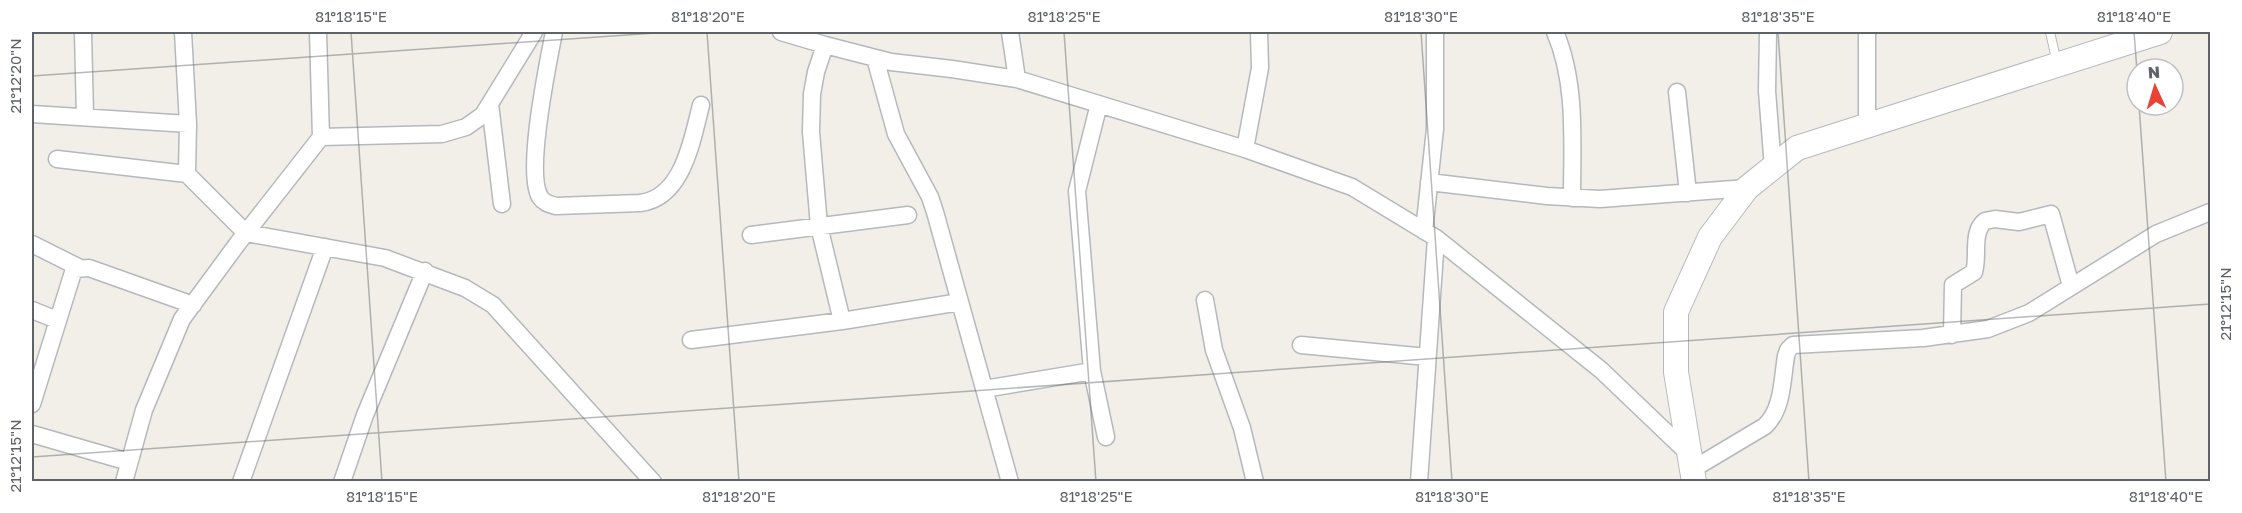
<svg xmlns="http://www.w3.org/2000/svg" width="2242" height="513" font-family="'Golos Text',sans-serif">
  <rect width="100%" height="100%" fill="#f1efe8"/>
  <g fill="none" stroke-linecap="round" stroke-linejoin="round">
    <g stroke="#b5b8bc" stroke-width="10">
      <path id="service" d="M2050 32 2057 63"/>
    </g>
    <g stroke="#b5b8bc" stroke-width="19">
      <path id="minor" d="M83 32 85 117
        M183 32 188 124
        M318 32 321 137 442 134 466 127 483 115 534 32
        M554 32C548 63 525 172 540 197 544 203 549 204 556 206L640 203C683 198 692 140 701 105
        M781 32 825 45 891 62 952 69 1017 79 1245 149 1352 187 1436 238 1601 370 1690 455
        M1010 32 1017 79
        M1555 32C1577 83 1572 143 1572 198
        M1768 32 1767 91 1773 168
        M825 45 816 72 812 94 811 132 819 226 842 321
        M875 58 896 134 930 197 935 212 1010 482
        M1677 92 1688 193
        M490 104 502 204
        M1099 104 1077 191 1092 371 1106 437
        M32 114 188 124 187 174
        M1867 126V32
        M1245 149 1260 68 1259 32
        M57 159 187 174 246 233 385 258 465 288 493 305 653 482
        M1429 182 1547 196 1600 199 1747 188
        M1424 231 1435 129V32
        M751 235 908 215
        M32 244 78 267
        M1205 300 1214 350 1242 428 1255 482
        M32 310 57 320
        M1952 335 1953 285 1974 272C1979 256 1971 232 1985 221L1995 219 2019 222 2051 214 2071 286
        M691 340 842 321 960 302
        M1301 345 1427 357
        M984 389 1092 371
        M32 404 74 269 89 268 193 305
        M32 434 129 462
        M1693 469 1765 426C1783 409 1782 380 1786 356L1788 350 1793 345 1923 338 1988 329 2029 313 2156 234 2210 212
        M124 482 144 410 182 319 238 243 321 137
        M241 482 325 247
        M342 482 365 415 425 271
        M1419 482 1436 238"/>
    </g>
    <g stroke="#b6babf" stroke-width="26">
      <path id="secondary" d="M1694 482 1676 372V312L1710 237 1747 188 1797 148 2160 32"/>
    </g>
    <use href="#service" stroke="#fff" stroke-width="8"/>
    <use href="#minor" stroke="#fff" stroke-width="16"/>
    <use href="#secondary" stroke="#fff" stroke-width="24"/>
  </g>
  <path fill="none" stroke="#5f6368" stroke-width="1.5" stroke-opacity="0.45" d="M351 32 382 482M707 32 739 482M1064 32 1096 482M1421 32 1452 482M1778 32 1809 482M2134 32 2137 71M32 76 670 32M2139 105 2166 482M32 457 2210 304"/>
  <rect width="2242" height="513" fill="none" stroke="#ffffff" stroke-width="66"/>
  <g transform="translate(2155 87) rotate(356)"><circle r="28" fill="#ffffff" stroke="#bfc1c3" stroke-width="1.5"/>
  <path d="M0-4.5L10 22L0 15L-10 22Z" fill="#ea4335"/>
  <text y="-9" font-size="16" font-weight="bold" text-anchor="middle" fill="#5f6368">N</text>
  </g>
  <rect x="33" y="33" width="2176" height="447" fill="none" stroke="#5f6368" stroke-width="2"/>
  <g font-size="15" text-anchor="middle" fill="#5f6368">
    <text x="351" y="22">81°18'15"E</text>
    <text x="708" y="22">81°18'20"E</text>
    <text x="1064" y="22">81°18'25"E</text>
    <text x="1421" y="22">81°18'30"E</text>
    <text x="1778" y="22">81°18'35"E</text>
    <text x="2134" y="22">81°18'40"E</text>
    <text transform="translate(16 76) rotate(-90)" y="5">21°12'20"N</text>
    <text transform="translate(2226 304) rotate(-90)" y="5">21°12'15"N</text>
    <text transform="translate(16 456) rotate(-90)" y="5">21°12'15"N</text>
    <text x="382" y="502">81°18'15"E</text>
    <text x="739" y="502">81°18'20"E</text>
    <text x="1096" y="502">81°18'25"E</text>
    <text x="1452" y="502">81°18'30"E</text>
    <text x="1809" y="502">81°18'35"E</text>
    <text x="2166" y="502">81°18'40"E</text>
  </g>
</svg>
